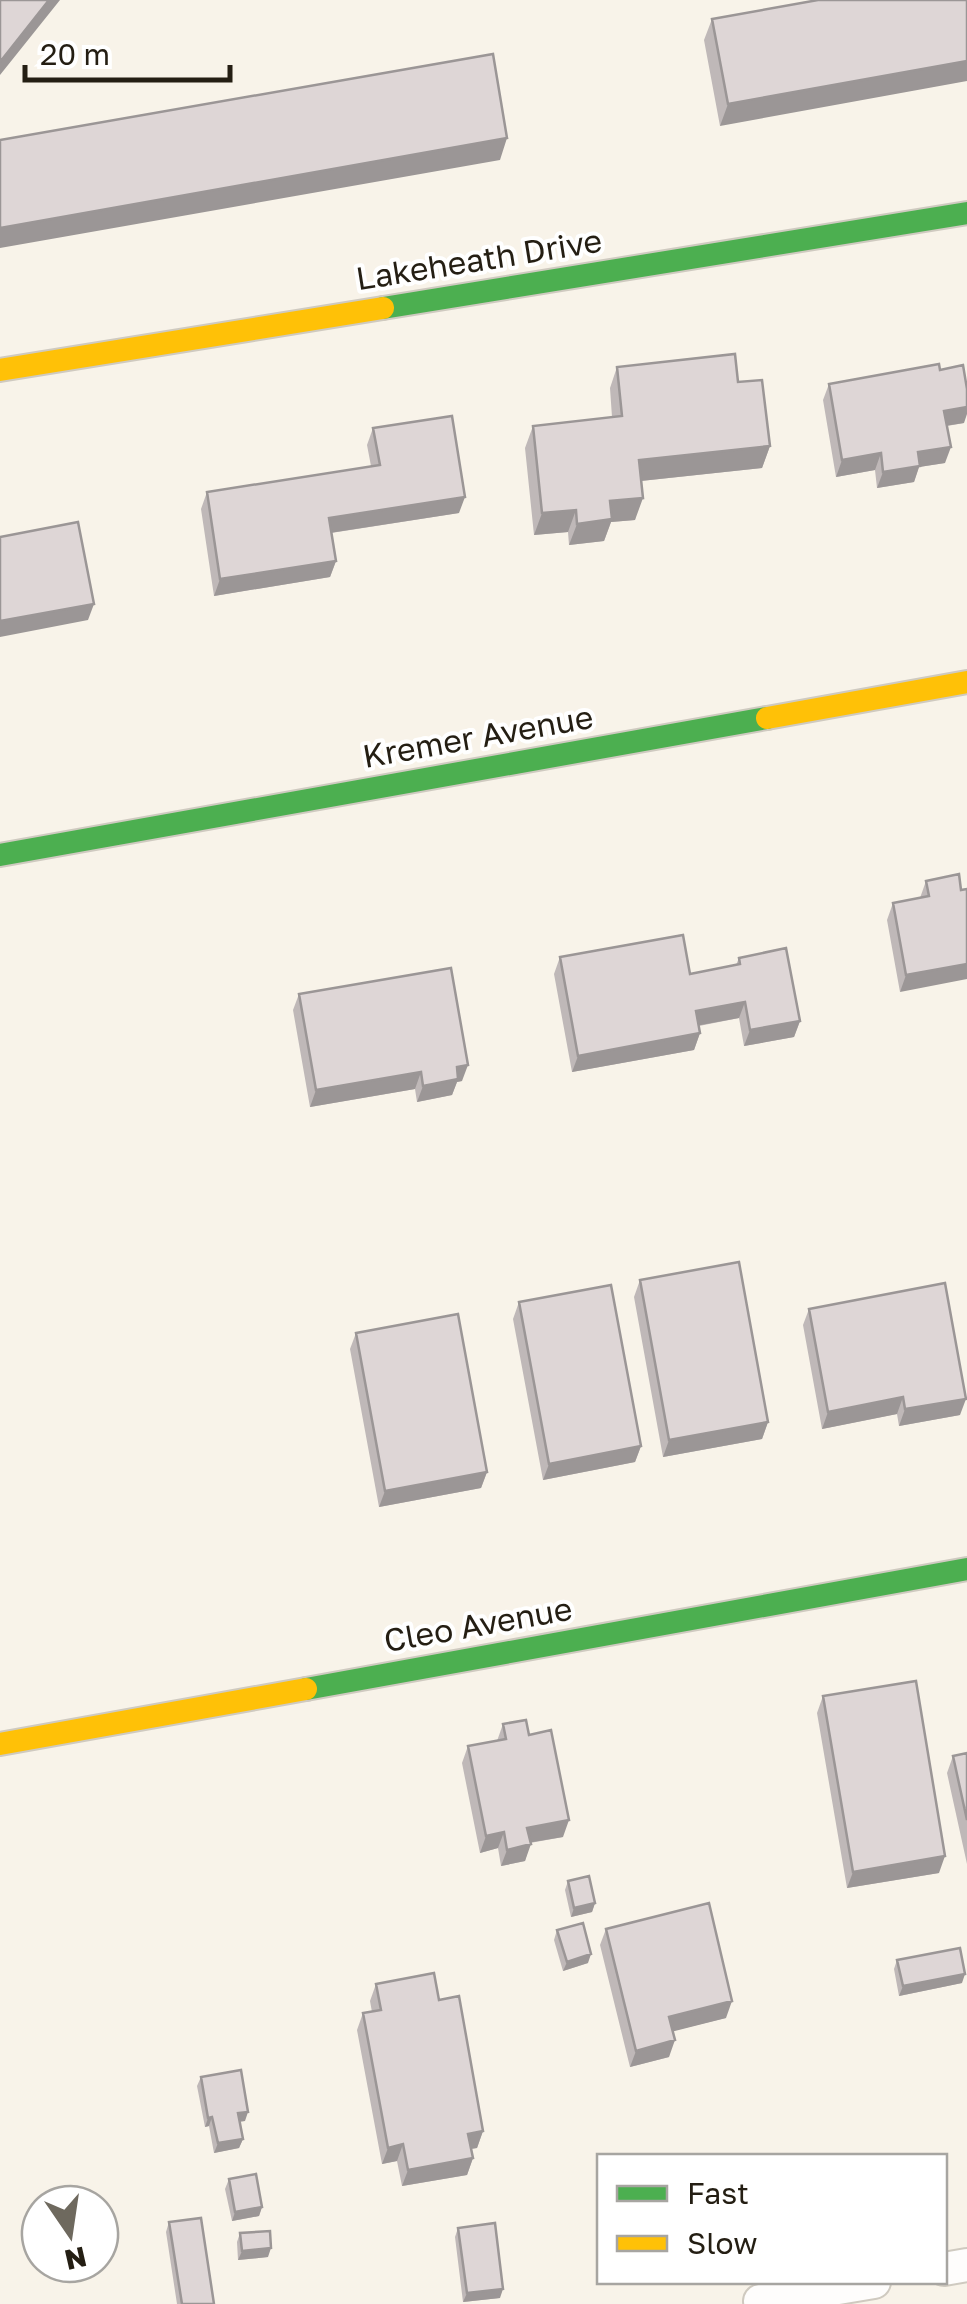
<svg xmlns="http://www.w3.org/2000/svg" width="967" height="2304" font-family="'Golos Text',sans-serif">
  <rect width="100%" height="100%" fill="#f8f3e9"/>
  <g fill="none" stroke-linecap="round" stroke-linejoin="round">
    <g stroke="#cfcac0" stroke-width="36">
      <path id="lane" d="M944 2269 967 2265
        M760 2301 874 2282"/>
    </g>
    <g stroke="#cfcac0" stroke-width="26">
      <path id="fast" d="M383 308 967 213
        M0 855 767 718
        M306 1689 967 1569"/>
    </g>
    <g stroke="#cfcac0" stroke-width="26">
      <path id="slow" d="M0 370 383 308
        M767 718 967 682
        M0 1744 306 1689"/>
    </g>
    <use href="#lane" stroke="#fefdfc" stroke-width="32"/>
    <use href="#fast" stroke="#4caf50" stroke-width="22"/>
    <use href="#slow" stroke="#ffc107" stroke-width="22"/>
  </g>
  <path fill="#bfb8b8" d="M818 0 720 126 704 40 712 19Z
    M617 367 738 382 770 446 762 468 641 481 635 520 611 522 604 541 569 545 568 532 534 535 525 448 533 426 612 417 610 388Z
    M940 370 964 423 947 426 945 463 919 467 914 482 877 488 875 470 836 477 823 400 829 384Z
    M373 428 459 513 331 533 336 561 330 577 214 596 201 509 207 492 371 466 367 445Z
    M926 881 961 890 900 992 887 920 893 903 920 898Z
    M560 957 690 974 736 965 739 958 800 1021 794 1037 744 1046 739 1018 699 1026 700 1033 694 1050 572 1072 554 974Z
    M299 994 462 1081 457 1082 452 1095 417 1102 415 1089 310 1107 293 1010Z
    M640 1280 768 1422 762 1439 663 1457 634 1297Z
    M519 1302 641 1446 635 1462 543 1480 513 1319Z
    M809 1309 960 1415 899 1426 897 1414 822 1429 803 1325Z
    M356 1333 487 1472 481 1488 379 1507 350 1349Z
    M823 1696 939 1873 847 1888 817 1713Z
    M503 1724 529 1735 563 1837 530 1843 525 1861 501 1866 498 1848 480 1853 462 1763 468 1746 497 1741Z
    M967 1753V1864L947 1773 953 1756Z
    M568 1881 595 1903 592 1912 571 1917 565 1890Z
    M606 1929 726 2018 672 2031 669 2057 630 2067 600 1945Z
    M557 1930 588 1963 563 1971 554 1940Z
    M897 1960 962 1983 899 1996 894 1969Z
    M376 1984 439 2000 483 2131 477 2148 471 2149 473 2158 467 2175 402 2186 397 2161 382 2164 357 2030 363 2013 372 2012 370 2001Z
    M201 2077 245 2121 239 2122 243 2139 239 2148 214 2153 209 2126 205 2127 197 2086Z
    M229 2179 262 2207 259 2216 232 2221 225 2189Z
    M169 2222 214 2304H177L166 2232Z
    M458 2228 500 2298 463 2302 455 2237Z
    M240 2233 268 2257 238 2260 237 2242Z"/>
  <path fill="#9b9696" d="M49 0H60L0 75V62Z
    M967 61V81L720 126 728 104Z
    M507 138 500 160 0 248V228Z
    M967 407V414L964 423 938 427 944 411Z
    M770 446 762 468 631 482 639 460Z
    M951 447 945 463 919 467 914 482 877 488 883 472 918 452Z
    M881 453 875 470 836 477 842 460Z
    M465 497 459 513 323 534 329 518Z
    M643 498 635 520 611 522 604 541 569 545 577 524 610 501Z
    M576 510 568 532 534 535 542 513Z
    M336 561 330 577 214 596 220 579Z
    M94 604 88 620 0 637V621Z
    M967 964V979L900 992 906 975Z
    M745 1002 739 1018 690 1027 696 1011Z
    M800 1021 794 1037 744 1046 750 1030Z
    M700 1033 694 1050 572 1072 578 1056Z
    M468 1065 462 1081 457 1082 452 1095 417 1102 423 1086 457 1067Z
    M421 1072 415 1089 310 1107 316 1090Z
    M903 1397 897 1414 822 1429 828 1412Z
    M966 1399 960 1415 899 1426 905 1409Z
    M768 1422 762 1439 663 1457 669 1440Z
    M641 1446 635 1462 543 1480 549 1464Z
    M487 1472 481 1488 379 1507 385 1491Z
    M569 1820 563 1837 521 1844 527 1828Z
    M504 1832 498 1848 480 1853 486 1836Z
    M531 1844 525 1861 501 1866 507 1850Z
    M945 1856 939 1873 847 1888 853 1872Z
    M595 1903 592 1912 571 1917 574 1908Z
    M591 1954 588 1963 563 1971 567 1962Z
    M965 1974 962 1983 899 1996 903 1986Z
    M732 2001 726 2018 663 2034 669 2017Z
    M675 2040 669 2057 630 2067 636 2051Z
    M248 2112 245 2121 234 2122 238 2113Z
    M212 2117 209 2126 205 2127 208 2118Z
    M483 2131 477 2148 462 2150 468 2134Z
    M243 2139 239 2148 214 2153 218 2143Z
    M403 2144 397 2161 382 2164 388 2148Z
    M473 2158 467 2175 402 2186 408 2170Z
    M262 2207 259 2216 232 2221 235 2212Z
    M271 2248 268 2257 238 2260 242 2251Z
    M503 2289 500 2298 463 2302 467 2293Z"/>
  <path fill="#ded6d6" stroke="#9b9696" stroke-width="2.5" d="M0 0H49L0 62Z
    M818 0H967V61L728 104 712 19Z
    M493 54 507 138 0 228V140Z
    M735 354 738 382 762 380 770 446 639 460 643 498 610 501 612 519 577 524 576 510 542 513 533 426 622 416 617 367Z
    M939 364 940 370 963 365 967 389V407L944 411 951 447 918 452 920 466 883 472 881 453 842 460 829 384Z
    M452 416 465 497 329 518 336 561 220 579 207 492 380 465 373 428Z
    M78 522 94 604 0 621V537Z
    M959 874 961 890 967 889V964L906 975 893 903 929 896 926 881Z
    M683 935 690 974 740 964 739 958 786 948 800 1021 750 1030 745 1002 696 1011 700 1033 578 1056 560 957Z
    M451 968 468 1065 457 1067 458 1079 423 1086 421 1072 316 1090 299 994Z
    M739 1262 768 1422 669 1440 640 1280Z
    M945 1283 966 1399 905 1409 903 1397 828 1412 809 1309Z
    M611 1285 641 1446 549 1464 519 1302Z
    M458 1314 487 1472 385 1491 356 1333Z
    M916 1681 945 1856 853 1872 823 1696Z
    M526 1720 529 1735 551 1730 569 1820 527 1828 531 1844 507 1850 504 1832 486 1836 468 1746 506 1739 503 1724Z
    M967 1753V1820L953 1756Z
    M589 1876 595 1903 574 1908 568 1881Z
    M709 1903 732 2001 669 2017 675 2040 636 2051 606 1929Z
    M583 1923 591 1954 567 1962 557 1930Z
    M960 1948 965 1974 903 1986 897 1960Z
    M434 1973 439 2000 459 1996 483 2131 468 2134 473 2158 408 2170 403 2144 388 2148 363 2013 381 2010 376 1984Z
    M241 2070 248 2112 238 2113 243 2139 218 2143 212 2117 208 2118 201 2077Z
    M256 2174 262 2207 235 2212 229 2179Z
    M201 2218 214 2304H182L169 2222Z
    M495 2223 503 2289 467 2293 458 2228Z
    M270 2231 271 2248 242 2251 240 2233Z"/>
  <g text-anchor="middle" stroke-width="8" stroke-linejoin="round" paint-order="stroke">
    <g font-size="32" fill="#241e13" stroke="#fff">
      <text transform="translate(479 260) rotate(-9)" y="11">Lakeheath Drive</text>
      <text transform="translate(478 737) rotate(-10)" y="11">Kremer Avenue</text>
      <text transform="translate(478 1625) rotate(-10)" y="11">Cleo Avenue</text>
    </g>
  </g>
  <rect x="597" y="2154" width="350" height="130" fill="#ffffff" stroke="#a7a5a1" stroke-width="2.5"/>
  <rect x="617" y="2186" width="50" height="15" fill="#4caf50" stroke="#a7a5a1" stroke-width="2.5"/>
  <text x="687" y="2204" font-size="30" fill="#241e13">Fast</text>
  <rect x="617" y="2236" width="50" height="15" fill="#ffc107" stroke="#a7a5a1" stroke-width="2.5"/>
  <text x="687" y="2254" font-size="30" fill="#241e13">Slow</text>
  <g transform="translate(70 2234) rotate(167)"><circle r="48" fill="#ffffff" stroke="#a7a5a1" stroke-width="2.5"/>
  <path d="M0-8L18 38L0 25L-18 38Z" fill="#6e695e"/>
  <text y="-15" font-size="28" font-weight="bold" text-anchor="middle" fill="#241e13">N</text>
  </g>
  <path d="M25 65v15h205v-15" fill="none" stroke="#241e13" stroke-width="5"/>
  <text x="40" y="65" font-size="30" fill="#241e13" stroke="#ffffff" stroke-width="8" paint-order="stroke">20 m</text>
</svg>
